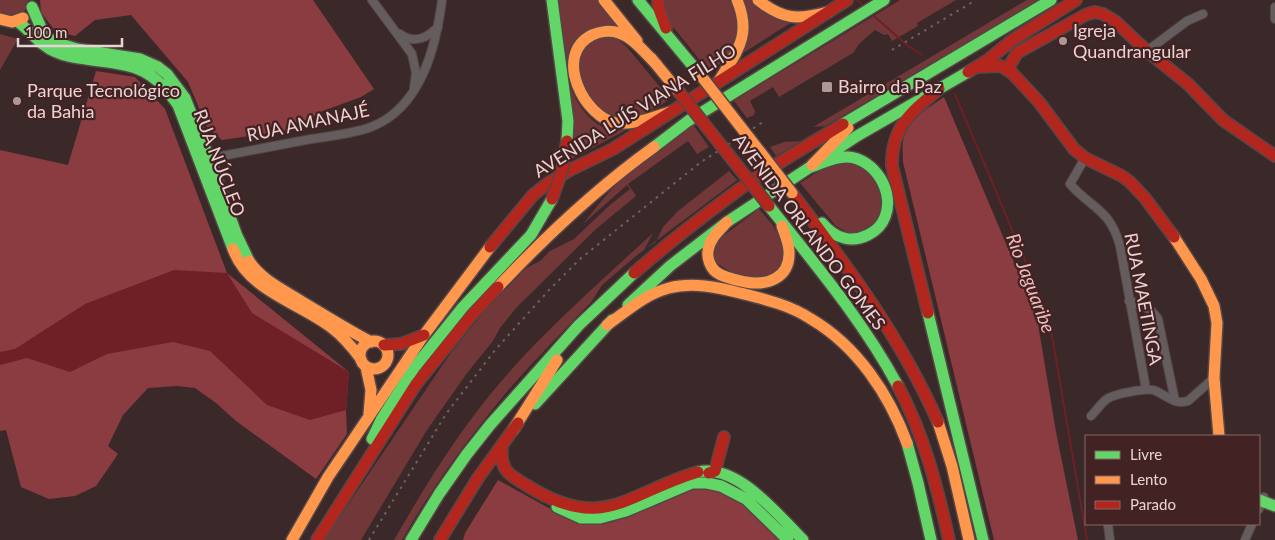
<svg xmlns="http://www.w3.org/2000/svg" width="1275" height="540" font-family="Lato,sans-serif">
  <rect width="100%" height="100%" fill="#3b292a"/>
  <path fill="#713739" d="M0 0H28C26 18 14 18 0 14Z
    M558 0H597L622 29 586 32C548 51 573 115 605 128 612 131 621 130 628 129L570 160 573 151V126Z
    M663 0H729C732 5 738 11 739 16 745 37 725 61 710 73L670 23Z
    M741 0H752L755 3 792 22 740 55Z
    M900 0H956L917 23 918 26 892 41 888 34 884 35 875 30 859 44 853 53 779 97 773 87 750 101 755 111 754 115 747 118 734 101 694 126 709 147 697 154 688 141 628 184 636 196 596 229 516 308 500 328 493 341 467 373 427 430 361 540H324L452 351 482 314 526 268 540 261 550 251 574 239 610 205 630 189 627 185 583 224C595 209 607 193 621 180 643 160 668 143 692 126Z
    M1027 0H1039L827 125 736 181 636 256 602 285 592 301C562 333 529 365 501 399 465 443 430 490 402 540H394C424 488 455 437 493 391 541 333 599 283 653 233L644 250 656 242 663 227 678 211 729 171 737 180 776 156 770 147 784 142 800 141 825 126 813 127Z
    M0 34 18 39 0 70Z
    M604 36 617 39 627 47 669 98C664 105 655 108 647 112 636 117 620 120 609 115 590 108 568 62 583 46 588 41 598 38 604 36Z
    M851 159 862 163 880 182 883 213 875 225 863 232 849 233 836 226 800 183 824 168Z
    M759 209 772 224 786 249C784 254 782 263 779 268 765 287 723 274 712 257L715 242Z"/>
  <path fill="#8b3c40" d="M40 0H313L374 89 361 97 320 112 297 129 222 140 207 127 188 82 131 15 95 20 75 36 55 31 41 12Z
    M96 71 135 77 165 109 227 273 349 372 346 410 347 434 316 479 236 421 216 403 195 388 177 386 148 388 123 415 108 446 118 454 96 486 75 496 49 499 21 487 6 430 0 431V150L68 165Z
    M944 97 1021 279 1038 324 1056 432 1078 540H994L903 162C903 155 902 149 903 142 906 121 928 108 944 97Z
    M498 480 576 523 595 525 613 522 685 491 711 487 736 497 779 540H463L465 533Z"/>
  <path fill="#6f1f26" d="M174 270 227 273 252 313 349 372 346 410 310 420 267 405 210 351 173 342 107 354 70 372 27 358 0 365V352L15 349 85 304Z"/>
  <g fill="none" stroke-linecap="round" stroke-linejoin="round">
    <path stroke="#6f1f26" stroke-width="2" d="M857 0 861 4
      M875 17 908 46 921 54
      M955 94 1045 308 1051 330 1087 540"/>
    <g stroke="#554647" stroke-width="10">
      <path id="street" d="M372 0 412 54 416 73 414 88
        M1275 7V19
        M400 34C414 44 426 39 438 27
        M1147 51 1187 21 1203 14
        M1085 158 1070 184C1092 209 1110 209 1120 246L1146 389
        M206 159C241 152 276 146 311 139 331 136 352 134 371 127 421 108 436 47 442 0
        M1129 301C1142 305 1151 308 1158 319L1175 401
        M1091 416C1096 411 1101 403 1107 399 1114 394 1149 387 1156 391 1167 396 1175 405 1188 401L1214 378
        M1259 509 1264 497
        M1108 525 1110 540
        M1245 540 1252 524"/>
    </g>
    <g stroke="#554647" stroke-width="14">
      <path id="fast" d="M552 0 568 121 567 141
        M638 0 702 77
        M32 7 42 30 47 37 54 42 77 49 140 59 158 67 167 74 185 98 209 158 237 236 249 261
        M17 21C31 31 40 46 56 52 65 56 76 58 86 59 132 66 150 64 178 105L233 249
        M843 124 1051 0
        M654 147 688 121 884 0
        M811 167C823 163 835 156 848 157 875 159 895 192 885 217 879 233 859 242 844 238 835 236 828 230 822 223
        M769 206C815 264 863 321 898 386
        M628 305 670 266 727 222 857 136 968 72
        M928 313 983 540
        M535 404 612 320
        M372 439 381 420 414 368 463 307 531 235 552 199
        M907 443 918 483 931 540
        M698 472C737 463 778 515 803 540
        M1259 500 1275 506
        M557 507 581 518H600L626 511 692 483H707L721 486 746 499 788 540
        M411 540 439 494 467 454 490 425 579 325 634 273"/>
    </g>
    <g stroke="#554647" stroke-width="14">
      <path id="slow" d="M604 0 637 41
        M758 0C783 20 798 20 828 12
        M0 19 12 22 23 18
        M651 58 679 92
        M657 65C646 54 634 38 619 33 611 30 600 31 592 35 552 55 585 119 617 123 635 125 653 117 670 112
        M719 81C737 51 752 36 737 0
        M812 165 848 128
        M727 222C720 230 709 239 708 251 707 258 710 267 716 272 724 278 736 280 746 282 767 286 790 278 789 252 789 243 785 235 782 226
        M1174 237 1201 279 1214 306 1217 323 1214 378 1219 436
        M233 249C248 291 300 303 332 328 344 337 352 347 361 359
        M249 261C262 281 286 291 304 303 326 316 348 330 371 342
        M498 287C546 236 597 188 654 147
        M607 325C626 312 645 294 669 288 692 282 717 287 740 293 764 299 790 305 811 319 857 346 889 394 907 443
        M360 355a14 14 0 1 1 28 0a14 14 0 1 1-28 0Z
        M366 367 371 390 369 414
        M938 422 952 466 969 540
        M513 430 557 360
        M292 540 328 477 424 335 490 247"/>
    </g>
    <g stroke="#554647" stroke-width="14">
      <path id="jam" d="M658 0 659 9 666 28
        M979 67 1001 66 1012 73 1039 102 1074 149 1085 158 1122 176 1130 182 1145 198 1174 237
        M1007 70 1017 53 1085 15 1095 12 1103 14 1115 21 1147 51 1188 84 1223 120 1275 156
        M968 72 988 60 1011 41 1076 0
        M792 193C847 266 901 338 938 422
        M490 247 533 195 547 184 570 170 613 149 847 0
        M634 273C666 245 699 219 733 194 768 168 806 147 843 124
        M928 313 892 166C891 127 911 112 939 89
        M384 345 401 344 424 335
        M898 386C924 435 937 486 949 540
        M502 446C500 469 507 474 526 485 604 534 625 494 698 472
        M709 473 715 471 724 437
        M317 540 416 384 470 317 498 287
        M440 540 478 478 518 423"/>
    </g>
    <use href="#street" stroke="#655d5d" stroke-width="8"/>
    <use href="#fast" stroke="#63d668" stroke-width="11"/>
    <use href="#slow" stroke="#ff974d" stroke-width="11"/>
    <use href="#jam" stroke="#b3261e" stroke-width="11"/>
    <path stroke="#6d6262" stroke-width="2" stroke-dasharray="2.5 5" stroke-linecap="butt" d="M892 50 976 0
      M369 540 446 414 496 349 550 289 580 259 701 162 763 122"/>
    <g stroke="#554647" stroke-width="14" stroke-linecap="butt">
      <path id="slow-bridge" d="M702 77 792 193"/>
    </g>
    <g stroke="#554647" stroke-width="14" stroke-linecap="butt">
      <path id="jam-bridge" d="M679 92 769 206
        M552 199 562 171 567 141"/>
    </g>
    <use href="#slow-bridge" stroke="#ff974d" stroke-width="11"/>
    <use href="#jam-bridge" stroke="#b3261e" stroke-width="11"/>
  </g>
  <g fill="#ac9898" stroke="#422223" stroke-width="2">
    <circle cx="1063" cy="41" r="5"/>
    <rect x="821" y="81" width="12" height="12" rx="2.5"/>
    <circle cx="17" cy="101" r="5"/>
  </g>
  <g text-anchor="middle" stroke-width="4.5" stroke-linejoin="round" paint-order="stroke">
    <g font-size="18" fill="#e9d4d3" stroke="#422223" text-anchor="start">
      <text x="1073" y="37">Igreja<tspan x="1073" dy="21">Quandrangular</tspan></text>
      <text x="838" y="93">Bairro da Paz</text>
      <text x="27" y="97">Parque Tecnológico<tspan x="27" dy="21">da Bahia</tspan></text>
    </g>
    <g font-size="18" fill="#e9d4d3" stroke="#422223">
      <text transform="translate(635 111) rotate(-32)" y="6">AVENIDA LUÍS VIANA FILHO</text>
      <text transform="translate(308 123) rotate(-12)" y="6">RUA AMANAJÉ</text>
      <text transform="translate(219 163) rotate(69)" y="6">RUA NÚCLEO</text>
      <text transform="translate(809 232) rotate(53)" y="6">AVENIDA ORLANDO GOMES</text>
      <text transform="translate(1143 299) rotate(79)" y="6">RUA MAETINGA</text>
    </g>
    <g font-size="19" font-style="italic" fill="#efbcbb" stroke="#422223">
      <text transform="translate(1031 283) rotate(69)" y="7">Rio Jaguaribe</text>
    </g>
  </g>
  <rect x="1085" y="435" width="175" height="90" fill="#422223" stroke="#856969"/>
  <rect x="1095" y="451" width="25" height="8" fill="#63d668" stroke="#856969"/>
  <text x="1130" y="460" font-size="15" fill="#e9d4d3">Livre</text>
  <rect x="1095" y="476" width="25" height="8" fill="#ff974d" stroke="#856969"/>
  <text x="1130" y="485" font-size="15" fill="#e9d4d3">Lento</text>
  <rect x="1095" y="501" width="25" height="8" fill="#b3261e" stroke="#856969"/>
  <text x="1130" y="510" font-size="15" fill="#e9d4d3">Parado</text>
  <path d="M18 38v8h104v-8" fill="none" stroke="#e9d4d3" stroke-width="2.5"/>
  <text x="25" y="38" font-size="15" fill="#e9d4d3" stroke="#422223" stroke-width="4" paint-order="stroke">100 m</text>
</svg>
